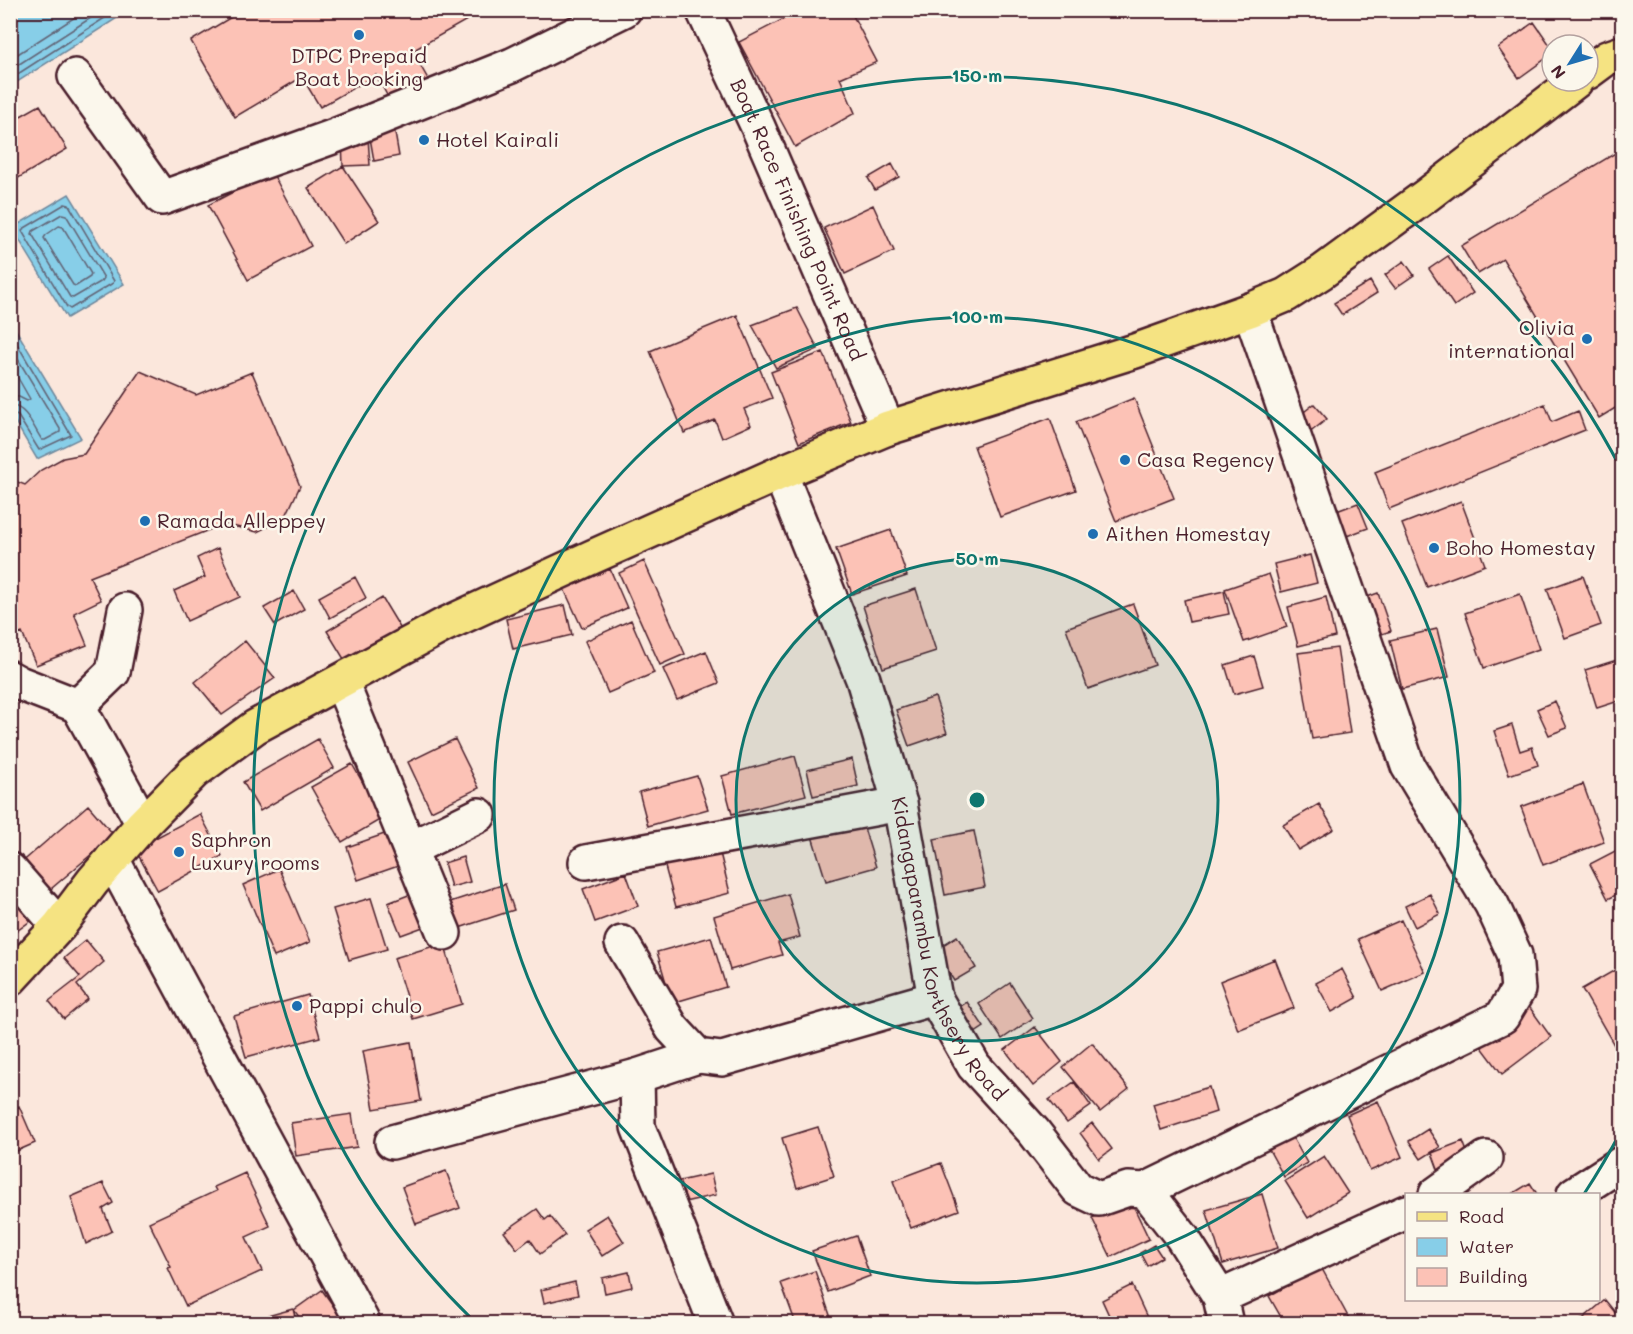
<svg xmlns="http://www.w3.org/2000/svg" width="1633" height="1334" font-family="Mali,sans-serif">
  <rect width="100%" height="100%" fill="#fbe7dc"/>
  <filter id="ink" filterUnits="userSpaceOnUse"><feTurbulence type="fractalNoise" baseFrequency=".0167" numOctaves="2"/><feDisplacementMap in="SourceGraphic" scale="12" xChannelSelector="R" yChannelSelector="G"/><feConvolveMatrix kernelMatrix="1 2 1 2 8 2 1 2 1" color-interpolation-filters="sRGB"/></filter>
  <g filter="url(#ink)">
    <path fill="#87cee8" stroke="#6f889c" stroke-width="1.5" d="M11 10H128V11L11 86Z
      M69 194 124 284 67 318 12 228Z
      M10 320 81 438 37 459 11 415Z"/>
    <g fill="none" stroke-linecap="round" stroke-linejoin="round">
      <path stroke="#626577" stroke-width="1.5" d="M10 59 86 10
        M10 70 103 10
        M10 79 117 10
        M65 204 69 205 114 281 113 283 70 309 67 307 22 231 23 229Z
        M62 214 66 215 104 278 102 281 73 298 70 297 32 234 33 231Z
        M59 226 63 227 91 274 90 277 76 286 73 285 44 238 46 235Z
        M10 332 71 435 39 450 18 416 10 413
        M10 346 60 429V432L45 440H42C33 427 27 407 10 405
        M10 364 30 399 27 401 19 397 10 396"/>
    </g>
    <path fill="#fcc2b6" stroke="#4a1f2b" stroke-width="1.5" d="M243 10H462L467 20 412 51 432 86 394 108 376 75 320 107 302 77 235 117 191 41Z
      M801 10H850L877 62 840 78 855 113 795 147 739 42Z
      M1534 22 1552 48V54L1519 78 1498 48Z
      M40 105 67 149 10 183V122Z
      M394 127 399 156 374 161 369 132Z
      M368 138 370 165 343 166 342 139Z
      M1622 149V404L1599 418 1503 259 1478 274 1461 246Z
      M892 164 899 177 875 190 868 178Z
      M343 166 379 221 344 244 308 188Z
      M272 172 311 246 248 280 208 205Z
      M873 205 894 251 845 274 824 228Z
      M1448 256 1473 293 1454 306 1429 269Z
      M1404 261 1414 275 1395 288 1385 275Z
      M1370 281 1377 293 1342 315 1334 303Z
      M797 308 818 349 776 368 752 325Z
      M737 315 772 398 744 409 751 425 722 438 715 420 684 433 650 351Z
      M823 352 851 422 799 443 771 372Z
      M140 371 196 395 252 372 300 486 285 518 257 532 224 524 90 577 101 600 74 613 87 645 36 665 22 633 10 639V479L25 485 41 470 63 458 84 454Z
      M1134 398 1174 498 1116 521 1076 422Z
      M1314 404 1327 419 1308 434 1295 419Z
      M1545 404 1552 422 1578 411 1585 430 1389 509 1375 472Z
      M1050 418 1076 490 1000 517 974 446Z
      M1461 501 1485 565 1427 587 1402 524Z
      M1358 503 1368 528 1336 540 1326 515Z
      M891 530 907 576 852 594 836 549Z
      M218 548 240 597 187 621 174 591 205 577 197 558Z
      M1310 555 1317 583 1281 592 1274 564Z
      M644 561 685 654 660 665 619 573Z
      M610 569 627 608 582 628 564 589Z
      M1269 574 1287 627 1244 642 1225 589Z
      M1583 576 1601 625 1565 638 1547 589Z
      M355 577 366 598 330 618 319 597Z
      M916 589 936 651 883 668 863 606Z
      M294 591 304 609 275 625 264 608Z
      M1224 591 1229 614 1189 622 1184 600Z
      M1378 593 1391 631 1369 638 1356 601Z
      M1520 594 1539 649 1484 668 1465 613Z
      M1326 597 1335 637 1298 646 1288 607Z
      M382 598 402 631 347 664 327 631Z
      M1133 604 1155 665 1088 689 1066 628Z
      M565 605 572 635 513 649 506 619Z
      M631 620 654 673 608 693 585 641Z
      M1437 629 1449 677 1402 689 1390 640Z
      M245 641 275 678 222 715 195 682Z
      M1337 648 1350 733 1312 739 1298 653Z
      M706 651 719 683 677 700 663 669Z
      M1254 656 1263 686 1234 694 1225 665Z
      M1620 659 1622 666V700L1597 708 1585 670Z
      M935 697 947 733 909 746 896 710Z
      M1555 701 1567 728 1549 735 1537 709Z
      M1512 725 1520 751 1532 747 1538 765 1509 775 1494 731Z
      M318 739 334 768 260 811 243 782Z
      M455 739 479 788 431 811 408 762Z
      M795 756 806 795 732 814 722 776Z
      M852 759 858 786 813 796 807 770Z
      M352 764 383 818 342 842 311 787Z
      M697 776 708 809 648 826 639 792Z
      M1583 784 1604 842 1543 865 1521 807Z
      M1319 804 1334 829 1298 850 1283 825Z
      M88 805 114 835 38 900 12 871Z
      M200 814 222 856 158 891 135 849Z
      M861 818 876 867 826 881 811 833Z
      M393 831 404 864 358 880 347 847Z
      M974 831 985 887 945 895 934 839Z
      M719 849 730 893 676 907 664 863Z
      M1619 849 1622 856V892L1608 899 1590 864Z
      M463 857 470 882 451 887 444 863Z
      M279 869 310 942 274 957 243 885Z
      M626 873 638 906 595 922 583 889Z
      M505 884 514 910 459 928 450 902Z
      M10 889 33 919 10 936Z
      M411 894 423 927 401 935 388 903Z
      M788 894 800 937 778 943 782 955 730 970 714 916Z
      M1430 894 1440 914 1415 927 1405 906Z
      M371 898 387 949 349 960 333 909Z
      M1401 920 1425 972 1382 991 1358 939Z
      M957 936 976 968 954 981 935 950Z
      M711 937 726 987 672 1003 657 952Z
      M86 940 104 962 77 985 88 999 64 1019 49 1001 80 977 64 958Z
      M444 943 462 1004 413 1019 394 958Z
      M1275 959 1294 1008 1238 1030 1220 981Z
      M1622 966V1059L1582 989Z
      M1342 969 1357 998 1332 1012 1316 983Z
      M1010 983 1033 1018 1002 1039 979 1004Z
      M308 995 320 1037 246 1057 234 1016Z
      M967 1002 984 1027 969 1037 953 1012Z
      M1528 1005 1551 1037 1502 1074 1478 1042Z
      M1035 1027 1062 1062 1033 1086 1005 1050Z
      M411 1042 421 1101 374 1109 363 1051Z
      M1092 1043 1129 1089 1100 1112 1063 1067Z
      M1074 1082 1091 1106 1067 1123 1049 1100Z
      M1209 1087 1216 1112 1161 1130 1153 1104Z
      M1378 1101 1402 1157 1370 1171 1347 1115Z
      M19 1106 35 1143 10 1154V1110Z
      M352 1114 357 1147 296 1156 291 1123Z
      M1092 1123 1112 1149 1099 1159 1080 1133Z
      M818 1127 834 1176 797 1188 782 1138Z
      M1428 1129 1440 1147 1421 1159 1409 1141Z
      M1290 1133 1307 1163 1284 1177 1267 1146Z
      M1463 1141 1470 1160 1439 1172 1432 1153Z
      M1324 1156 1348 1193 1308 1218 1285 1181Z
      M941 1163 959 1210 911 1228 893 1181Z
      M446 1171 460 1208 416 1224 402 1187Z
      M245 1173 270 1226 246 1237 262 1271 186 1306 168 1268 171 1267 149 1222 216 1191 214 1187Z
      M711 1174 716 1195 671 1205 666 1184Z
      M103 1183 113 1203 103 1209 112 1231 86 1244 71 1197Z
      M1530 1183 1537 1194H1512Z
      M1262 1194 1278 1248 1223 1264 1206 1210Z
      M1130 1199 1149 1239 1111 1257 1092 1218Z
      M537 1209 545 1220 550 1216 565 1235 540 1254 530 1239 517 1249 504 1232Z
      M607 1215 624 1242 602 1256 585 1229Z
      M856 1236 870 1276 828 1292 812 1251Z
      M1154 1245 1162 1257 1147 1266 1140 1253Z
      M1321 1267 1352 1324H1285L1269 1296Z
      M815 1271 833 1324H796L781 1283Z
      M629 1272 632 1287 605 1293 602 1278Z
      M575 1282 578 1295 544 1303 541 1290Z
      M1132 1285 1150 1324H1113L1102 1300Z
      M322 1290 342 1318 334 1324H304L294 1310Z
      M1605 1300 1622 1321V1324H1580L1579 1322Z
      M293 1309 297 1324H262L260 1318Z
      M786 1318 789 1324H775Z"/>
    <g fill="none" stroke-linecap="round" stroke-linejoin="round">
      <g stroke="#4a1f2b" stroke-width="38">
        <g id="minor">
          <path id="s1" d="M703 10 758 127 888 428"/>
          <path d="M75 76 162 198 332 137 512 65 624 10"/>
          <path id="s2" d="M780 473 863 679 900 804 935 998 974 1066 1034 1132 1078 1189 1099 1199 1128 1189 1145 1190 1182 1237 1220 1297 1226 1324"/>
          <path d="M125 610 113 672 78 706 143 824"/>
          <path d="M10 678 19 683 78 706"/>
          <path d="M341 681 444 933"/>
          <path d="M410 849 479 815"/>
          <path d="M112 859 362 1321"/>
          <path d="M586 862 900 804"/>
          <path d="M10 870 59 926"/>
          <path d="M622 943 672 1028 698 1056 722 1059 935 998"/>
          <path d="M637 1076 638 1127 716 1324"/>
          <path d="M392 1142 637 1076 698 1056"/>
          <path d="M1145 1190 1502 1017 1518 990 1515 955 1492 905 1408 766 1250 310"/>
          <path d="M1436 1194 1486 1158"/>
          <path d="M1574 1194 1622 1163"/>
          <path d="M1220 1297 1406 1212"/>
        </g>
      </g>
      <g stroke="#4a1f2b" stroke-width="38">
        <path id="major" d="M1588 72 1607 58 1622 53
          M10 979 59 926 93 881 143 824 194 772 255 727 444 625 592 557 780 473 888 428 1135 351 1250 310 1286 295 1322 272 1427 195 1576 81"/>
      </g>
      <use href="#minor" stroke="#fbf7ec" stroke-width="33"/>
      <use href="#major" stroke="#f5e382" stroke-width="33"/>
    </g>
  </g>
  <circle cx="977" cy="800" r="241" fill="#0f766e" fill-opacity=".12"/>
  <g fill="none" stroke="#0f766e" stroke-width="3">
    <circle cx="977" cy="800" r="241"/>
    <circle cx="977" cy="800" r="483"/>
    <path d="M1622 1129A724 724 0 0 1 1584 1194M474 1321A724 724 0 1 1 1622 471"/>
  </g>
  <g fill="#1f6fb2" stroke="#fbf7ec" stroke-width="2">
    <circle cx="359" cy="35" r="6"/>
    <circle cx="424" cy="140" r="6"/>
    <circle cx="1587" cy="339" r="6"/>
    <circle cx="1125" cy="460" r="6"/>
    <circle cx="145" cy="521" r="6"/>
    <circle cx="1093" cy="534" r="6"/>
    <circle cx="1434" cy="548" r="6"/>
    <circle cx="179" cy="852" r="6"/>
    <circle cx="297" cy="1006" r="6"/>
  </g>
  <g text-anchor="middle" stroke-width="5" stroke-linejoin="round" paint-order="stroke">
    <g font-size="20" fill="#4a1f2b" stroke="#fbf7ec" text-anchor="start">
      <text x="359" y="63" text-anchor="middle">DTPC Prepaid<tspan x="359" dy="23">Boat booking</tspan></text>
      <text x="436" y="147">Hotel Kairali</text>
      <text x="1575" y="335" text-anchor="end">Olivia<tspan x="1575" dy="23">international</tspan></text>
      <text x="1137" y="467">Casa Regency</text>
      <text x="157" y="528">Ramada Alleppey</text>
      <text x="1105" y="541">Aithen Homestay</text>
      <text x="1446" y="555">Boho Homestay</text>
      <text x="191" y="847">Saphron<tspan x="191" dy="23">Luxury rooms</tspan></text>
      <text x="309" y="1013">Pappi chulo</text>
    </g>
    <g font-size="20" fill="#4a1f2b" stroke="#fbf7ec">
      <text dy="7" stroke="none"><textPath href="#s1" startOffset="230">Boat Race Finishing Point Road</textPath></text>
      <text dy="7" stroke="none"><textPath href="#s2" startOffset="508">Kidangaparambu Korthsery Road</textPath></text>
    </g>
  </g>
  <circle cx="977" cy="800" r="9" fill="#0f766e" stroke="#fbf7ec" stroke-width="3"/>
  <g font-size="18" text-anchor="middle" font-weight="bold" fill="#0f766e" stroke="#fbf7ec" stroke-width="5" stroke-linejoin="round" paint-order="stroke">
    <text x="977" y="82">150 m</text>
    <text x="977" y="323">100 m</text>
    <text x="977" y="565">50 m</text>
  </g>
  <rect width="1633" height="1334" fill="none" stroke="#fbf7ec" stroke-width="36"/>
  <rect x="18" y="18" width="1597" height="1298" fill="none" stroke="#4a1f2b" stroke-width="2" filter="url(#ink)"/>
  <rect x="1405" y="1193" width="195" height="108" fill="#fbf7ec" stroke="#b4a19f" stroke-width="1.5"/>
  <rect x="1417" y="1212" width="30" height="9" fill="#f5e382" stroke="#b4a19f" stroke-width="1.5"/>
  <text x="1459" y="1223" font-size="18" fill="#4a1f2b">Road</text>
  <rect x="1417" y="1238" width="30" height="18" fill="#87cee8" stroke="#b4a19f" stroke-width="1.5"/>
  <text x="1459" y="1253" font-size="18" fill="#4a1f2b">Water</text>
  <rect x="1417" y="1268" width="30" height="18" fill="#fcc2b6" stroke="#b4a19f" stroke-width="1.5"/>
  <text x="1459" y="1283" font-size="18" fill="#4a1f2b">Building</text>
  <g transform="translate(1570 63) rotate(233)"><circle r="28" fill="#fbf7ec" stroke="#b4a19f" stroke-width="1.5"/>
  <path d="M0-4.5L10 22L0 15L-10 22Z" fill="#1f6fb2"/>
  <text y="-9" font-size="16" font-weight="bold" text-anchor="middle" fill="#4a1f2b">N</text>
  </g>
</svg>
